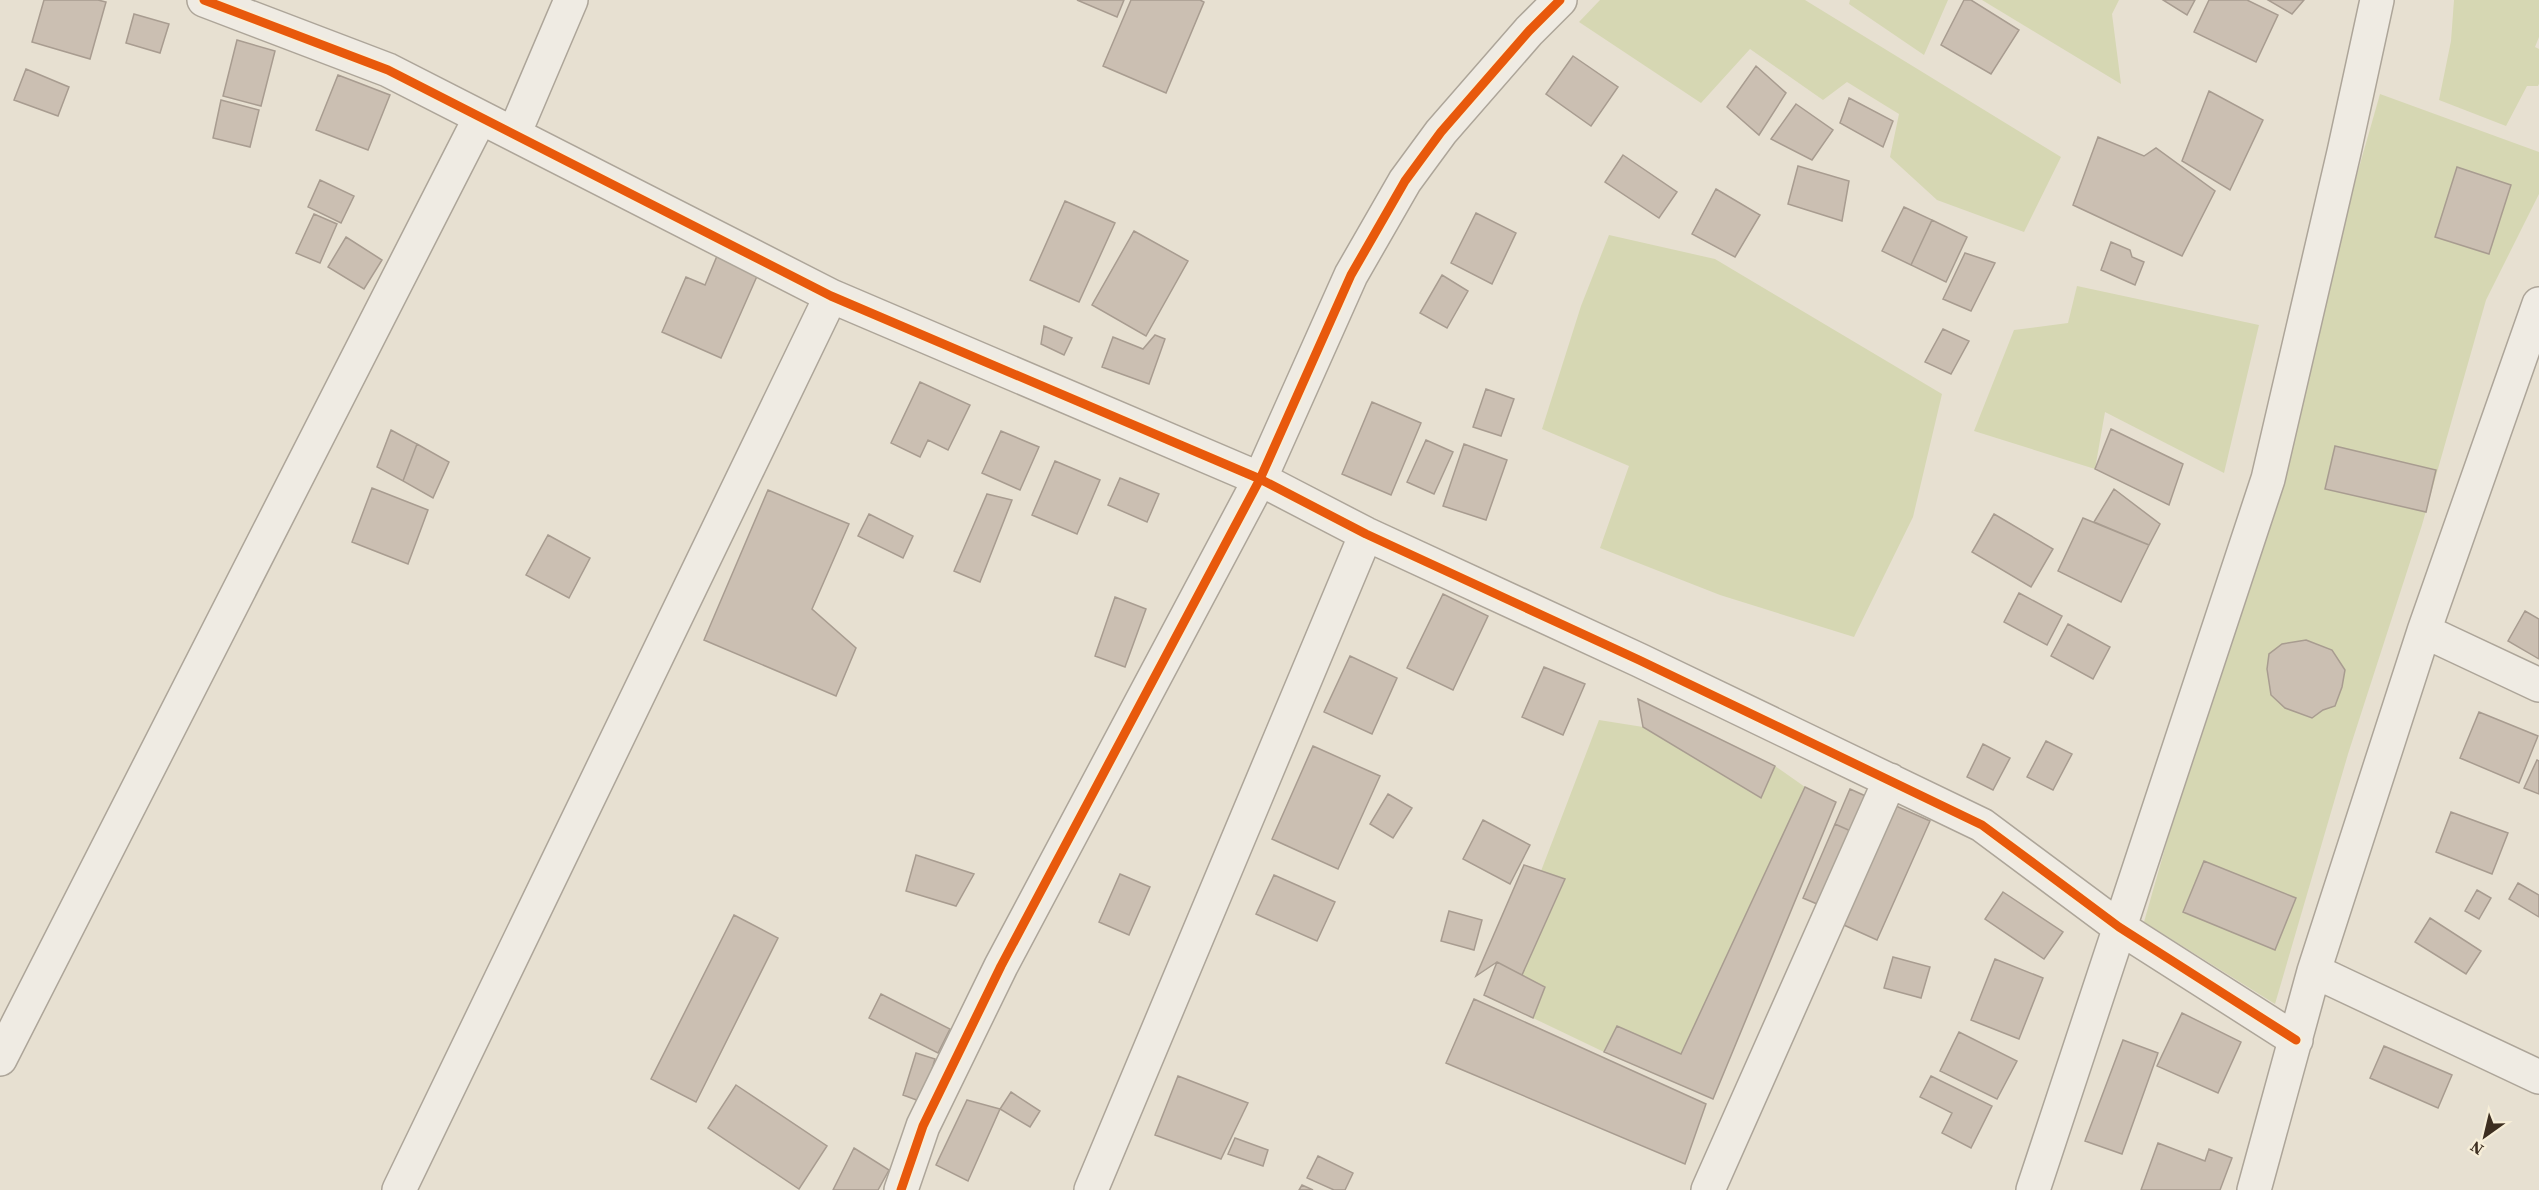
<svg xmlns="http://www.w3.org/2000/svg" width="2539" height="1190" font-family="'Source Serif 4',serif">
  <rect width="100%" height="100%" fill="#e7e0d1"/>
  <path fill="#d6d7b3" d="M1600 0H1805L2061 157 2024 232 1937 200 1890 157 1899 114 1847 82 1823 100 1750 49 1701 103 1579 22Z
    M1850 0H1948L1924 55 1849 4Z
    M1982 0H2119L2112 14 2121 84Z
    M2454 0H2539V37L2535 47 2539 49V84L2538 86H2527L2506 126 2439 100 2451 41Z
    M2380 94 2539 152V194L2486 300 2422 525 2348 754 2275 1004 2144 922Z
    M1609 235 1715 259 1942 394 1913 517 1854 637 1720 595 1600 548 1629 466 1542 429 1581 306Z
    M2077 286 2259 325 2224 473 2105 412 2095 469 1974 431 2014 330 2068 323Z
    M1599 720 1643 727 1761 798 1775 766 1805 787 1681 1054 1617 1026 1604 1052 1533 1018 1545 987 1522 975 1565 880 1541 871Z"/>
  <path fill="#cbbfb2" stroke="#a89c90" stroke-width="1.5" d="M44 0H98L106 2 90 59 32 42Z
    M1077 0H1124L1117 17Z
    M1131 0H1200L1204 2 1166 93 1103 66Z
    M1964 0H1971L2019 30 1991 74 1941 45Z
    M2163 0H2195L2187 15Z
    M2209 0H2247L2278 15 2256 62 2194 32Z
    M2268 0H2304L2292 14Z
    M134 14 169 24 160 53 126 43Z
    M237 40 275 51 261 106 223 96Z
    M1573 56 1618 87 1591 126 1546 94Z
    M1756 66 1786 93 1759 135 1727 107Z
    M26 69 69 87 58 116 14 100Z
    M338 75 390 95 368 150 316 130Z
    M2209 91 2263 120 2230 190 2182 161Z
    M1849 98 1893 121 1883 147 1840 123Z
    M221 100 259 110 250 147 213 138Z
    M1796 104 1833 130 1812 160 1771 139Z
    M2098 137 2144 156 2156 148 2215 191 2182 256 2073 205Z
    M1623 155 1677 192 1659 218 1605 182Z
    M1798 166 1849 181 1842 221 1788 204Z
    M2457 167 2511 185 2489 254 2435 237Z
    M320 180 354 196 341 223 308 207Z
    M1716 189 1760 215 1735 257 1692 234Z
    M1065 201 1115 223 1079 302 1030 280Z
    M1904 207 1932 220 1911 265 1882 251Z
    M1476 213 1516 233 1492 284 1451 263Z
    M314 214 337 224 320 263 296 253Z
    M1932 220 1967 237 1946 282 1911 265Z
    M1134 231 1188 261 1146 336 1092 305Z
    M346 237 382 260 364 289 328 267Z
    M2111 242 2130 250 2132 257 2144 262 2135 285 2101 270Z
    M1965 253 1995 263 1971 311 1943 299Z
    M717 256 758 274 721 358 662 332 686 277 705 285Z
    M1442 275 1468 291 1447 328 1420 313Z
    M1044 326 1072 338 1064 355 1041 344Z
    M1943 329 1969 341 1951 374 1925 362Z
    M1155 335 1165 339 1149 384 1102 367 1113 337 1143 349Z
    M920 382 970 405 948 450 928 440 920 457 891 443Z
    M1486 389 1514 399 1501 436 1473 427Z
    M1372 402 1421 423 1391 495 1342 474Z
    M2111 429 2183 464 2169 505 2095 469Z
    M391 430 417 444 403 481 377 467Z
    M1001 431 1039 447 1020 490 982 473Z
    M1426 440 1453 452 1434 494 1407 482Z
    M417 444 449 462 433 498 403 481Z
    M1464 444 1507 460 1486 520 1443 506Z
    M2335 446 2436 470 2426 512 2325 489Z
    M1055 461 1100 480 1077 534 1032 515Z
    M1120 478 1159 494 1147 522 1108 505Z
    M372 488 428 510 408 564 352 542Z
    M2114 489 2160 524 2149 545 2094 522Z
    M768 490 849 524 812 609 856 648 836 696 704 640Z
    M987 494 1012 500 980 582 954 571Z
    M869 514 913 536 903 558 858 536Z
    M1994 514 2053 549 2031 587 1972 552Z
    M2083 518 2149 545 2121 602 2058 571Z
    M548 535 590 558 569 598 526 575Z
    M2019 593 2062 616 2047 645 2004 622Z
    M1443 594 1488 616 1453 690 1407 668Z
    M1115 597 1146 609 1125 667 1095 656Z
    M2525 611 2539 619V659L2508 641Z
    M2068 624 2110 647 2093 679 2051 656Z
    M2306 640 2332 650 2345 670 2342 687 2335 706 2323 710 2312 718 2285 708 2271 695 2267 669 2269 654 2282 644Z
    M1350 656 1397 678 1372 734 1324 712Z
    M1544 667 1585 684 1563 735 1522 717Z
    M1638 699 1775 766 1761 798 1643 727Z
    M2479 712 2538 736 2519 783 2460 758Z
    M2046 741 2072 754 2053 790 2027 777Z
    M1983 744 2010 758 1993 790 1967 777Z
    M1313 746 1380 776 1338 869 1272 839Z
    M2537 760 2539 761V794L2524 788Z
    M1805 787 1836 802 1713 1099 1604 1052 1617 1026 1681 1054Z
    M1850 789 1870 798 1855 833 1835 824Z
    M1388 794 1412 808 1393 838 1370 824Z
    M1887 802 1930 821 1877 940 1835 921Z
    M2451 812 2508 833 2492 874 2436 852Z
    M1483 820 1530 845 1510 884 1463 859Z
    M1835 824 1855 833 1824 907 1803 898Z
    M916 855 974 874 956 906 906 891Z
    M2204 861 2296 898 2275 950 2183 912Z
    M1524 865 1565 879 1522 975 1497 962 1476 976Z
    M1120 874 1150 887 1129 935 1099 922Z
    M1274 875 1335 902 1317 941 1256 914Z
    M2518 883 2539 895V917L2509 899Z
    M2477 890 2491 898 2479 919 2465 911Z
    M2003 892 2063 932 2044 959 1985 919Z
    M1449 911 1482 920 1474 950 1441 941Z
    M734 915 778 938 696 1102 651 1079Z
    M2430 918 2481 951 2466 974 2415 942Z
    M1893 957 1930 967 1921 998 1884 988Z
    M1995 959 2043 978 2019 1039 1971 1020Z
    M1497 962 1545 987 1533 1018 1484 995Z
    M881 994 950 1029 938 1053 869 1018Z
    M1474 999 1706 1104 1685 1164 1446 1063Z
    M2182 1013 2241 1042 2218 1093 2157 1066Z
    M1959 1032 2017 1061 1997 1099 1940 1071Z
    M2123 1040 2158 1053 2122 1154 2085 1141Z
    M2384 1046 2452 1075 2438 1108 2370 1078Z
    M916 1053 935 1059 922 1102 903 1095Z
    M1178 1076 1248 1103 1221 1159 1155 1135Z
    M1931 1076 1992 1106 1971 1148 1942 1133 1952 1113 1920 1097Z
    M736 1085 827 1146 799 1189 708 1128Z
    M1011 1092 1040 1111 1030 1127 1000 1109Z
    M967 1100 1000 1109 968 1181 936 1165Z
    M1235 1138 1268 1150 1263 1166 1228 1154Z
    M2158 1143 2205 1161 2209 1149 2232 1158 2220 1190H2141Z
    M854 1148 889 1170 878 1190H833Z
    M1318 1156 1353 1173 1345 1190H1334L1307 1178Z
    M1302 1185 1313 1190H1299Z"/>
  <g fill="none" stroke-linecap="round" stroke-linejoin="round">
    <g stroke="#ada599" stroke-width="36">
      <path id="minor" d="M204 0 388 70 831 296 1260 479 1366 534 1639 660 1982 825 2119 927 2296 1040
        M514 134 571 0
        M2424 631 2539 685
        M2314 971 2539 1077
        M0 1059 480 118
        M399 1190 831 296
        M901 1190 923 1126 1001 966 1260 479 1351 275 1405 181 1441 132 1529 31 1560 0
        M1091 1190 1366 534
        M1708 1190 1890 780
        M2033 1190 2268 479 2344 152 2377 0
        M2254 1190 2314 971 2424 631 2539 304"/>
    </g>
    <use href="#minor" stroke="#efebe3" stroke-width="33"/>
    <g stroke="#f7eed8" stroke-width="13">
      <path id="cycleway" d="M204 0 388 70 831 296 1260 479 1366 534 1639 660 1982 825 2119 927 2296 1040
        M901 1190 923 1126 1001 966 1260 479 1351 275 1405 181 1441 132 1529 31 1560 0"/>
    </g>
    <use href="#cycleway" stroke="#e8590c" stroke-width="9"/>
  </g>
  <g transform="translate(2485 1136) rotate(214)" stroke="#f7eed8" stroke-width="4.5" paint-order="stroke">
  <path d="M0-4.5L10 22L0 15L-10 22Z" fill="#3d2e20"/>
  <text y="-9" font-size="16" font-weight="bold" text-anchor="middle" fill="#3d2e20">N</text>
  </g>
</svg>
